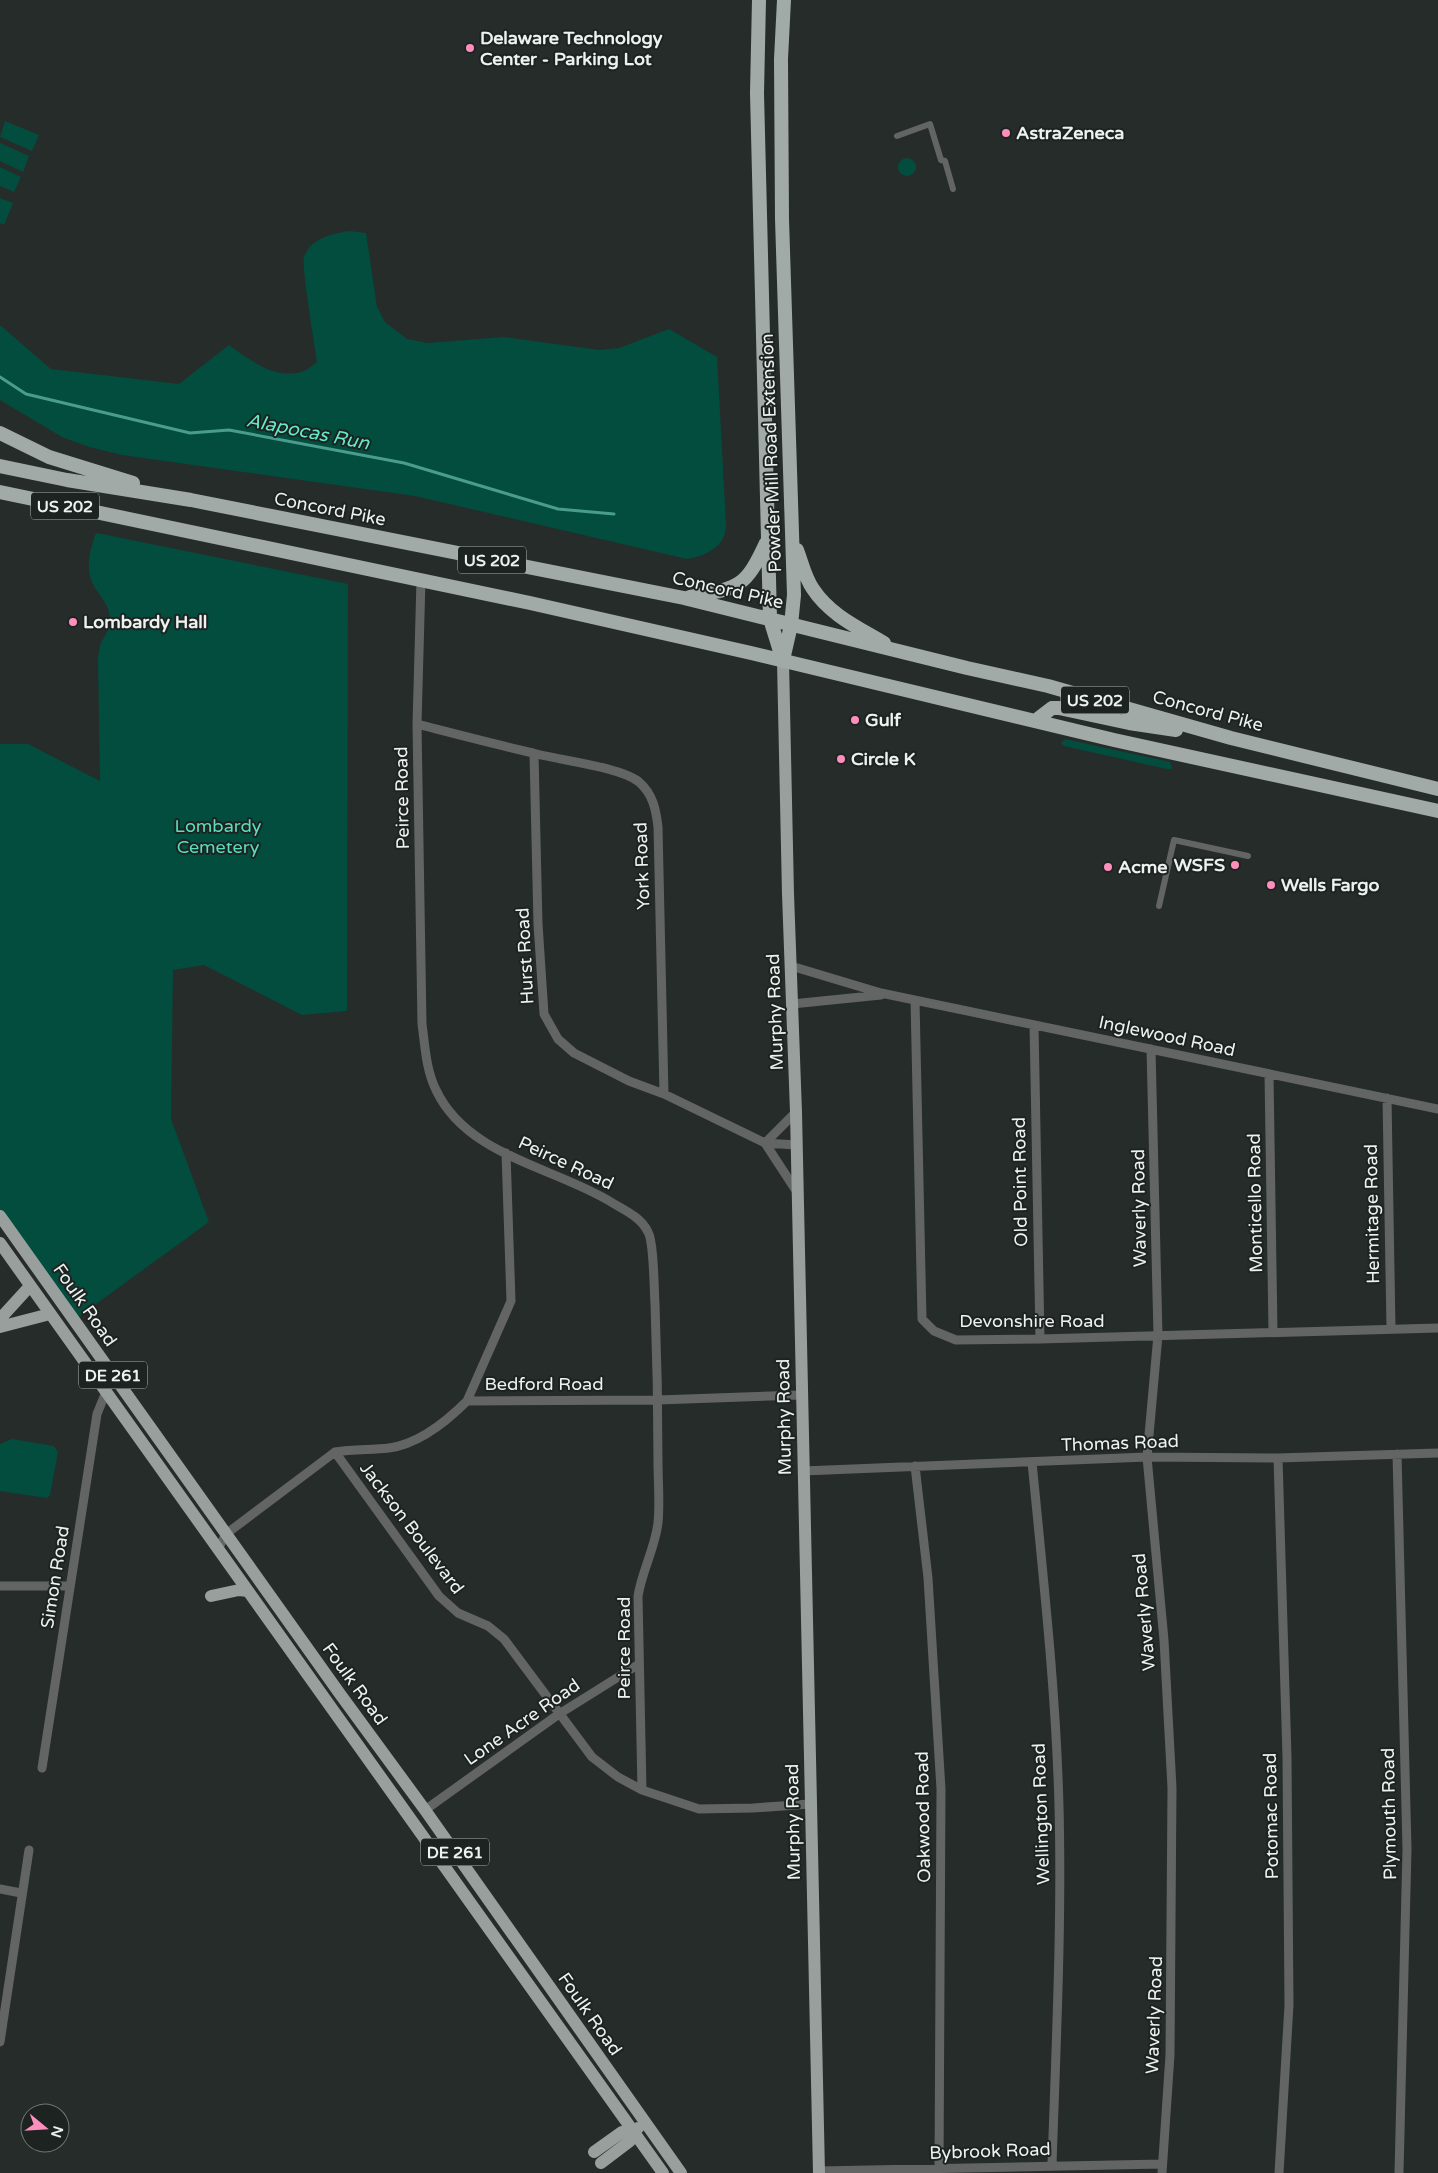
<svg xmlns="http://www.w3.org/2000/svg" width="1438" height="2173" font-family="'Varela Round',sans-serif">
  <rect width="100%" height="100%" fill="#262c2a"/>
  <path fill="#024d3e" d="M5 121 39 135 32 151 0 137Z
    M0 143 29 156 23 172 0 161Z
    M898 167a9 9 0 1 1 18 0a9 9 0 1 1-18 0Z
    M0 167 21 177 14 192 0 186Z
    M0 198 13 203 4 225 0 223Z
    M349 231 366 233 377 307 385 322 407 339 428 343 504 337 599 350 619 348 669 329 717 357 726 524C727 546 706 556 687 559L415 496 122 455 89 447 62 437 0 400V325L51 369 179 384 229 345C250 360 273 379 301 372 306 371 313 365 317 362 315 346 301 266 304 257 311 238 331 234 349 231Z
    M97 533 348 584 347 1011 302 1015 204 965 173 970 171 1119 209 1222 74 1320 0 1216V744H28L100 781 98 658C99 653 99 648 101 643 105 634 111 629 110 618 109 606 103 600 97 591 84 572 89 555 95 535Z
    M1065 739 1170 762 1172 767 1171 769H1167L1064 746 1061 743Z
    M12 1439 54 1446 58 1452 50 1495 47 1498 0 1491V1444Z"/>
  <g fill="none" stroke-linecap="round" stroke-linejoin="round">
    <path stroke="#4a9d8d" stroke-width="3" d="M0 377 26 394 190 433 229 430 404 463 558 509 614 514"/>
    <path stroke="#626564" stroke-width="6" d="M897 136 930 124 941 160 945 161 953 189
      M1159 906 1174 840 1248 856"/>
    <path stroke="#626564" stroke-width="9" d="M421 580 417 724 422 1024C425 1046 426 1070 436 1090 467 1156 554 1167 611 1202 624 1210 641 1217 648 1232 654 1242 654 1290 655 1304 657 1357 658 1409 658 1462 658 1482 660 1503 658 1523 655 1548 642 1571 638 1596L642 1790
      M417 724C456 734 494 744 533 753 558 760 621 767 639 782 653 794 656 810 658 827L664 1094
      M534 754 538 924 544 1014 558 1039 574 1053 629 1081 664 1094 765 1143 796 1145
      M791 966 881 993 1438 1109
      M915 1000 922 1319 934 1331 956 1340 1040 1339 1438 1328
      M792 1004 881 995
      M1034 1025 1040 1339
      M1151 1049 1158 1335 1147 1457 1164 1640 1172 1788 1170 2055 1162 2173
      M1269 1074 1273 1332
      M1387 1098 1391 1329
      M765 1143 797 1192
      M765 1143 796 1112
      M467 1401 511 1301 506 1153
      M335 1452 439 1596 458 1613 488 1626 504 1639 592 1757 618 1777 642 1790 699 1809 753 1808 810 1804
      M1397 1454 1407 1849 1399 2173
      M1278 1458 1287 1757 1289 2005 1279 2173
      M1032 1462C1043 1576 1056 1691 1059 1806 1062 1925 1056 2045 1052 2165
      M915 1466 928 1578 941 1789 939 2168
      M803 1471 1147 1457 1278 1458 1438 1453
      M218 1549 226 1534 335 1452C353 1449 371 1450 389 1448 419 1444 446 1422 467 1401L658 1400 801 1395
      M0 1586H70
      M42 1768 97 1414 106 1392
      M425 1810 559 1714 639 1664
      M0 1889 21 1893
      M0 2042 29 1850
      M819 2171 1162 2164"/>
    <path stroke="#989f9d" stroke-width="12" d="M783 661 788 894 796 1112 819 2173
      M0 1216 340 1694 425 1810 681 2173
      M0 1243 663 2173
      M0 1319 30 1286
      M0 1327 50 1314
      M211 1596 239 1590 248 1591
      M594 2152 622 2132 631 2134
      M601 2163 630 2141 631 2134 638 2128"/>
    <path stroke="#a2aaa8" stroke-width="14" d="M759 0 757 93 770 619 783 661
      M0 433 49 457 133 483
      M0 466 67 480 191 500 684 598 967 668 1048 686 1231 738 1438 789
      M0 492 530 603 751 653 1114 740 1438 811
      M797 550C802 563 805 578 813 589 830 615 859 628 884 643
      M690 597C738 588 745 589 766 543
      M783 660 791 625 794 595 782 219 781 59 784 0
      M1035 721 1052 708H1059L1129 723 1176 730"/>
  </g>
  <g fill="#fe8ebd" stroke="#1c2321" stroke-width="2">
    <circle cx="470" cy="48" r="5"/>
    <circle cx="1006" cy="133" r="5"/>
    <circle cx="73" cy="622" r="5"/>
    <circle cx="855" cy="720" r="5"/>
    <circle cx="841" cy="759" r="5"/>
    <circle cx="1235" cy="865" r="5"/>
    <circle cx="1108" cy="867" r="5"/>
    <circle cx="1271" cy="885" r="5"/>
  </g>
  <g text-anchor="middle" stroke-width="4" stroke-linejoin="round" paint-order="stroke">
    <g fill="#1c2321" stroke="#aeb4b2" stroke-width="1">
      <rect x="31" y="492.5" width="68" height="27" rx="4"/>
      <rect x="458" y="546.5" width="68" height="27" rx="4"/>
      <rect x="1061" y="686.5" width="68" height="27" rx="4"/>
      <rect x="79" y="1361.5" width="68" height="27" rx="4"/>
      <rect x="421" y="1838.5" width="68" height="27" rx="4"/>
    </g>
    <g font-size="16" font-weight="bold" fill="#edf2f0">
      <text x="65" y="512">US 202</text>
      <text x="492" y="566">US 202</text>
      <text x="1095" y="706">US 202</text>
      <text x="113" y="1381">DE 261</text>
      <text x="455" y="1858">DE 261</text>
    </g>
    <g font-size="18" font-weight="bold" fill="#edf2f0" stroke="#1c2321" text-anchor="start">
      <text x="480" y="44">Delaware Technology<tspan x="480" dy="21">Center - Parking Lot</tspan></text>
      <text x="1016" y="139">AstraZeneca</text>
      <text x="83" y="628">Lombardy Hall</text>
      <text x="865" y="726">Gulf</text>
      <text x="851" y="765">Circle K</text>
      <text x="1225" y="871" text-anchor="end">WSFS</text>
      <text x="1118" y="873">Acme</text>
      <text x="1281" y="891">Wells Fargo</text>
    </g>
    <g font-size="18" fill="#edf2f0" stroke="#1c2321">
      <text transform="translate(771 453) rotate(-92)" y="6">Powder Mill Road Extension</text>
      <text transform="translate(330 509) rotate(11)" y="6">Concord Pike</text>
      <text transform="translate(728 590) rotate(13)" y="6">Concord Pike</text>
      <text transform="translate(1208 711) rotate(15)" y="6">Concord Pike</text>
      <text transform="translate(402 798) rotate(-91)" y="6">Peirce Road</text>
      <text transform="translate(642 866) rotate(-92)" y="6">York Road</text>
      <text transform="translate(525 956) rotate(-93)" y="6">Hurst Road</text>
      <text transform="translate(775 1012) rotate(-92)" y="6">Murphy Road</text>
      <text transform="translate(1167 1036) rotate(12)" y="6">Inglewood Road</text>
      <text transform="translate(566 1163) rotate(25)" y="6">Peirce Road</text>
      <text transform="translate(1020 1182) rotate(-91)" y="6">Old Point Road</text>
      <text transform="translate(1255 1203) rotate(-91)" y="6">Monticello Road</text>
      <text transform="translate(1139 1208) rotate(-91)" y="6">Waverly Road</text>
      <text transform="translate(1372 1214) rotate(-91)" y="6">Hermitage Road</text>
      <text transform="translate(85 1305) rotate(55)" y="6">Foulk Road</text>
      <text x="1032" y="1327">Devonshire Road</text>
      <text x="544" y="1390">Bedford Road</text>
      <text transform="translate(784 1417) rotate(-91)" y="6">Murphy Road</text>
      <text transform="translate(1120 1443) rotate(-2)" y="6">Thomas Road</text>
      <text transform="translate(412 1528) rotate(53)" y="6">Jackson Boulevard</text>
      <text transform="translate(55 1577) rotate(-81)" y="6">Simon Road</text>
      <text transform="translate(1144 1612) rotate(-95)" y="6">Waverly Road</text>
      <text transform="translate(624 1648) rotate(-90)" y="6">Peirce Road</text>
      <text transform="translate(355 1684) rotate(54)" y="6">Foulk Road</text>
      <text transform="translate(522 1722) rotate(-35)" y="6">Lone Acre Road</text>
      <text transform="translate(1041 1814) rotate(-92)" y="6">Wellington Road</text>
      <text transform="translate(1389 1814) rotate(-91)" y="6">Plymouth Road</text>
      <text transform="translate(1271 1816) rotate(-91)" y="6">Potomac Road</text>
      <text transform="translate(923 1817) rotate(-91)" y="6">Oakwood Road</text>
      <text transform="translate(793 1822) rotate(-91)" y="6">Murphy Road</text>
      <text transform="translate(590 2014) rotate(55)" y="6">Foulk Road</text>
      <text transform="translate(1154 2015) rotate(-88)" y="6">Waverly Road</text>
      <text transform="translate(990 2151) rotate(-2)" y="6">Bybrook Road</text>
    </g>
    <g font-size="18" fill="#59debe" stroke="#1c2321">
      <text x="218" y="832">Lombardy<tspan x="218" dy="21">Cemetery</tspan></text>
    </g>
    <g font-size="19" font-style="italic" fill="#65e9c8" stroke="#1c2321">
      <text transform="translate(308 431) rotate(11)" y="7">Alapocas Run</text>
    </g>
  </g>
  <g transform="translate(45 2128) rotate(108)"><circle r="24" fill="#1c2321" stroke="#707674"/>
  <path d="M0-4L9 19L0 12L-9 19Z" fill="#fe8ebd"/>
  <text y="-8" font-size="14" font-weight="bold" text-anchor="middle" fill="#edf2f0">N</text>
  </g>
</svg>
